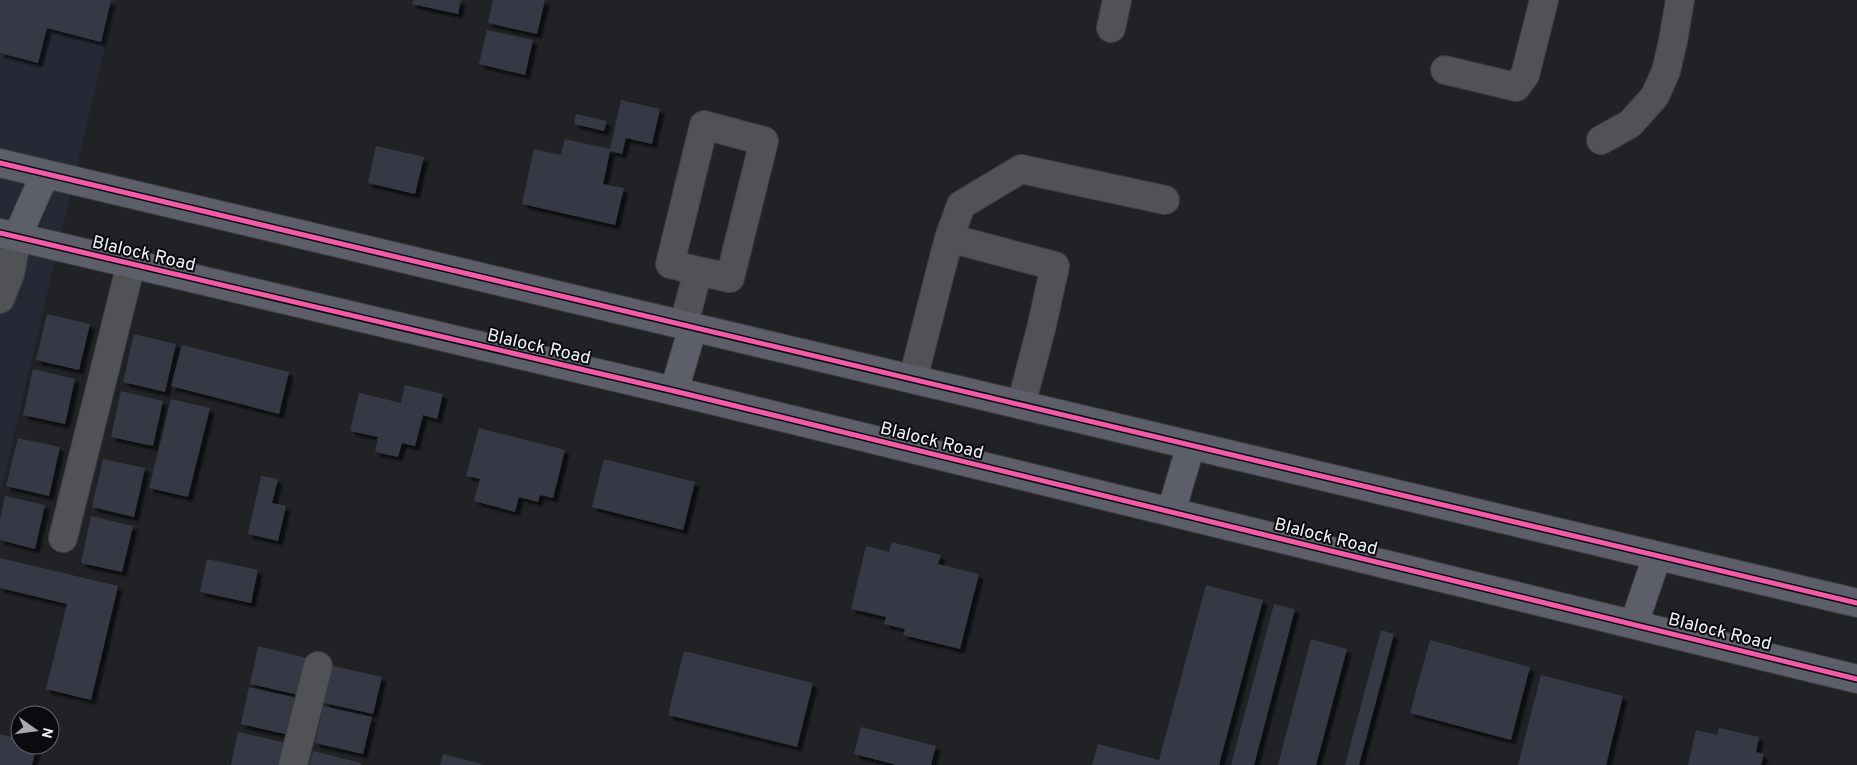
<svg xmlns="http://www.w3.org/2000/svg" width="1857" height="765" font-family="Overpass,sans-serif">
  <defs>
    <filter id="shadow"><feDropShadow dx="4.5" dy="4.5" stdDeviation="1" flood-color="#0009"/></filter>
  </defs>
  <rect width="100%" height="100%" fill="#212226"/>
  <path fill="#252936" d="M0 0H116L0 494Z"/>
  <path fill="#363944" filter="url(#shadow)" d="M0 0H111L101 42 47 28 38 63 0 53Z
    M413 0H461L458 14 412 4Z
    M493 0H545L537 34 488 23Z
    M487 30 533 40 525 75 479 64Z
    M621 100 660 109 652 144 626 138 622 154 610 151 603 184 624 188 615 225 522 204 534 149 561 155 565 139 610 149Z
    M576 114 607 121 604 131 574 124Z
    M376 146 424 157 415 194 368 183Z
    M47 314 90 324 79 370 36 360Z
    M134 334 176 344 165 392 123 382Z
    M182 345 289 372 279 414 171 386Z
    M33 369 75 379 65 424 23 415Z
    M405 385 443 394 437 419 423 415 415 446 402 443 398 457 375 452 378 437 350 431 359 393 401 403Z
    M121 391 163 401 153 446 111 437Z
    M171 399 210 408 188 497 149 488Z
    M479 428 565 450 553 498 540 495 538 502 519 497 515 512 474 501 480 479 466 476Z
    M18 438 60 447 49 496 6 486Z
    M103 459 145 468 134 517 92 507Z
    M604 459 695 482 683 530 592 507Z
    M261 476 278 479 272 503 286 506 278 541 248 534Z
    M5 496 45 505 35 549 0 540V520Z
    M91 516 133 526 122 572 81 563Z
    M892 542 941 555 938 564 979 574 960 649 903 635 905 629 884 624 886 617 851 609 866 546 889 552Z
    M0 558 118 586 91 700 46 689 67 604 0 588Z
    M207 559 258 570 251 603 200 592Z
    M1206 585 1263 600 1219 765H1092L1098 744 1159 760Z
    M1274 604 1295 609 1254 765H1231Z
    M1381 630 1394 634 1359 765H1345Z
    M1311 639 1347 649 1316 765H1278Z
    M1430 640 1530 667 1511 740 1410 713Z
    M258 646 307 658 299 695 250 684Z
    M684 651 813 683 797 747 668 715Z
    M333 666 382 677 373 714 324 703Z
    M1541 675 1623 696 1606 765H1518Z
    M249 687 297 698 289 735 241 724Z
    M323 706 372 717 363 754 315 743Z
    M861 727 936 746 931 765H897L854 754Z
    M1719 728 1759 737 1756 752 1764 754 1761 765H1688L1696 730 1717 735Z
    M238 732 287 743 281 765H231Z
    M0 734 20 739V745H37L32 765H0Z
    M313 751 361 763V765H309Z
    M443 754 482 764V765H440Z"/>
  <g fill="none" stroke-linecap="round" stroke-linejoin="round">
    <g stroke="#3d3e41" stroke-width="30">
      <path id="minor" d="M1111 28 1117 0
        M1445 70 1516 87 1525 75 1544 0
        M1601 140 1630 124 1655 96 1666 71 1673 41 1680 0
        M949 238 1055 266 1041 329 1021 405
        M0 299 10 274 17 237
        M684 324 698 271 730 278 764 141 704 125 670 264 698 271
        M913 379 949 238 961 205 1021 169 1165 200
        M63 538 131 264
        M293 765 318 666"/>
    </g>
    <g stroke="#3d3e41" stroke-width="30">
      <path id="major" d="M0 163 1857 603
        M0 233 674 391 1857 679
        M17 237 45 174
        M674 391 693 327
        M1171 512 1191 445
        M1634 624 1657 556"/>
    </g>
    <use href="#minor" stroke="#515256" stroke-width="28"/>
    <use href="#major" stroke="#5c5f69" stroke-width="28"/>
    <g stroke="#0a0b0e" stroke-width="8">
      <path id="cycleway" d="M0 163 1857 603
        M0 233 674 391 1857 679"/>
    </g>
    <use href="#cycleway" stroke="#f35aa7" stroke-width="5"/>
  </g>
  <g text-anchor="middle" stroke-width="4" stroke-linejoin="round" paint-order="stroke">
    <g font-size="18" fill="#f1f3f9" stroke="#0a0b0e">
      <text transform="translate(144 253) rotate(13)" y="6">Blalock Road</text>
      <text transform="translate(539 346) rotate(13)" y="6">Blalock Road</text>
      <text transform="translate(932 440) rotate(14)" y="6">Blalock Road</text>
      <text transform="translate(1326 536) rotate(14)" y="6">Blalock Road</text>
      <text transform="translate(1720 631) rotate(14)" y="6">Blalock Road</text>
    </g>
  </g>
  <g transform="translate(35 730) rotate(104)"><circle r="24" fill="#0a0b0e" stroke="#66686c"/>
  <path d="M0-4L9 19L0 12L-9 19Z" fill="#a8aaaf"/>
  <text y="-8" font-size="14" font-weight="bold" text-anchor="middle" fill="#f1f3f9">N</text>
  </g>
</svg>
